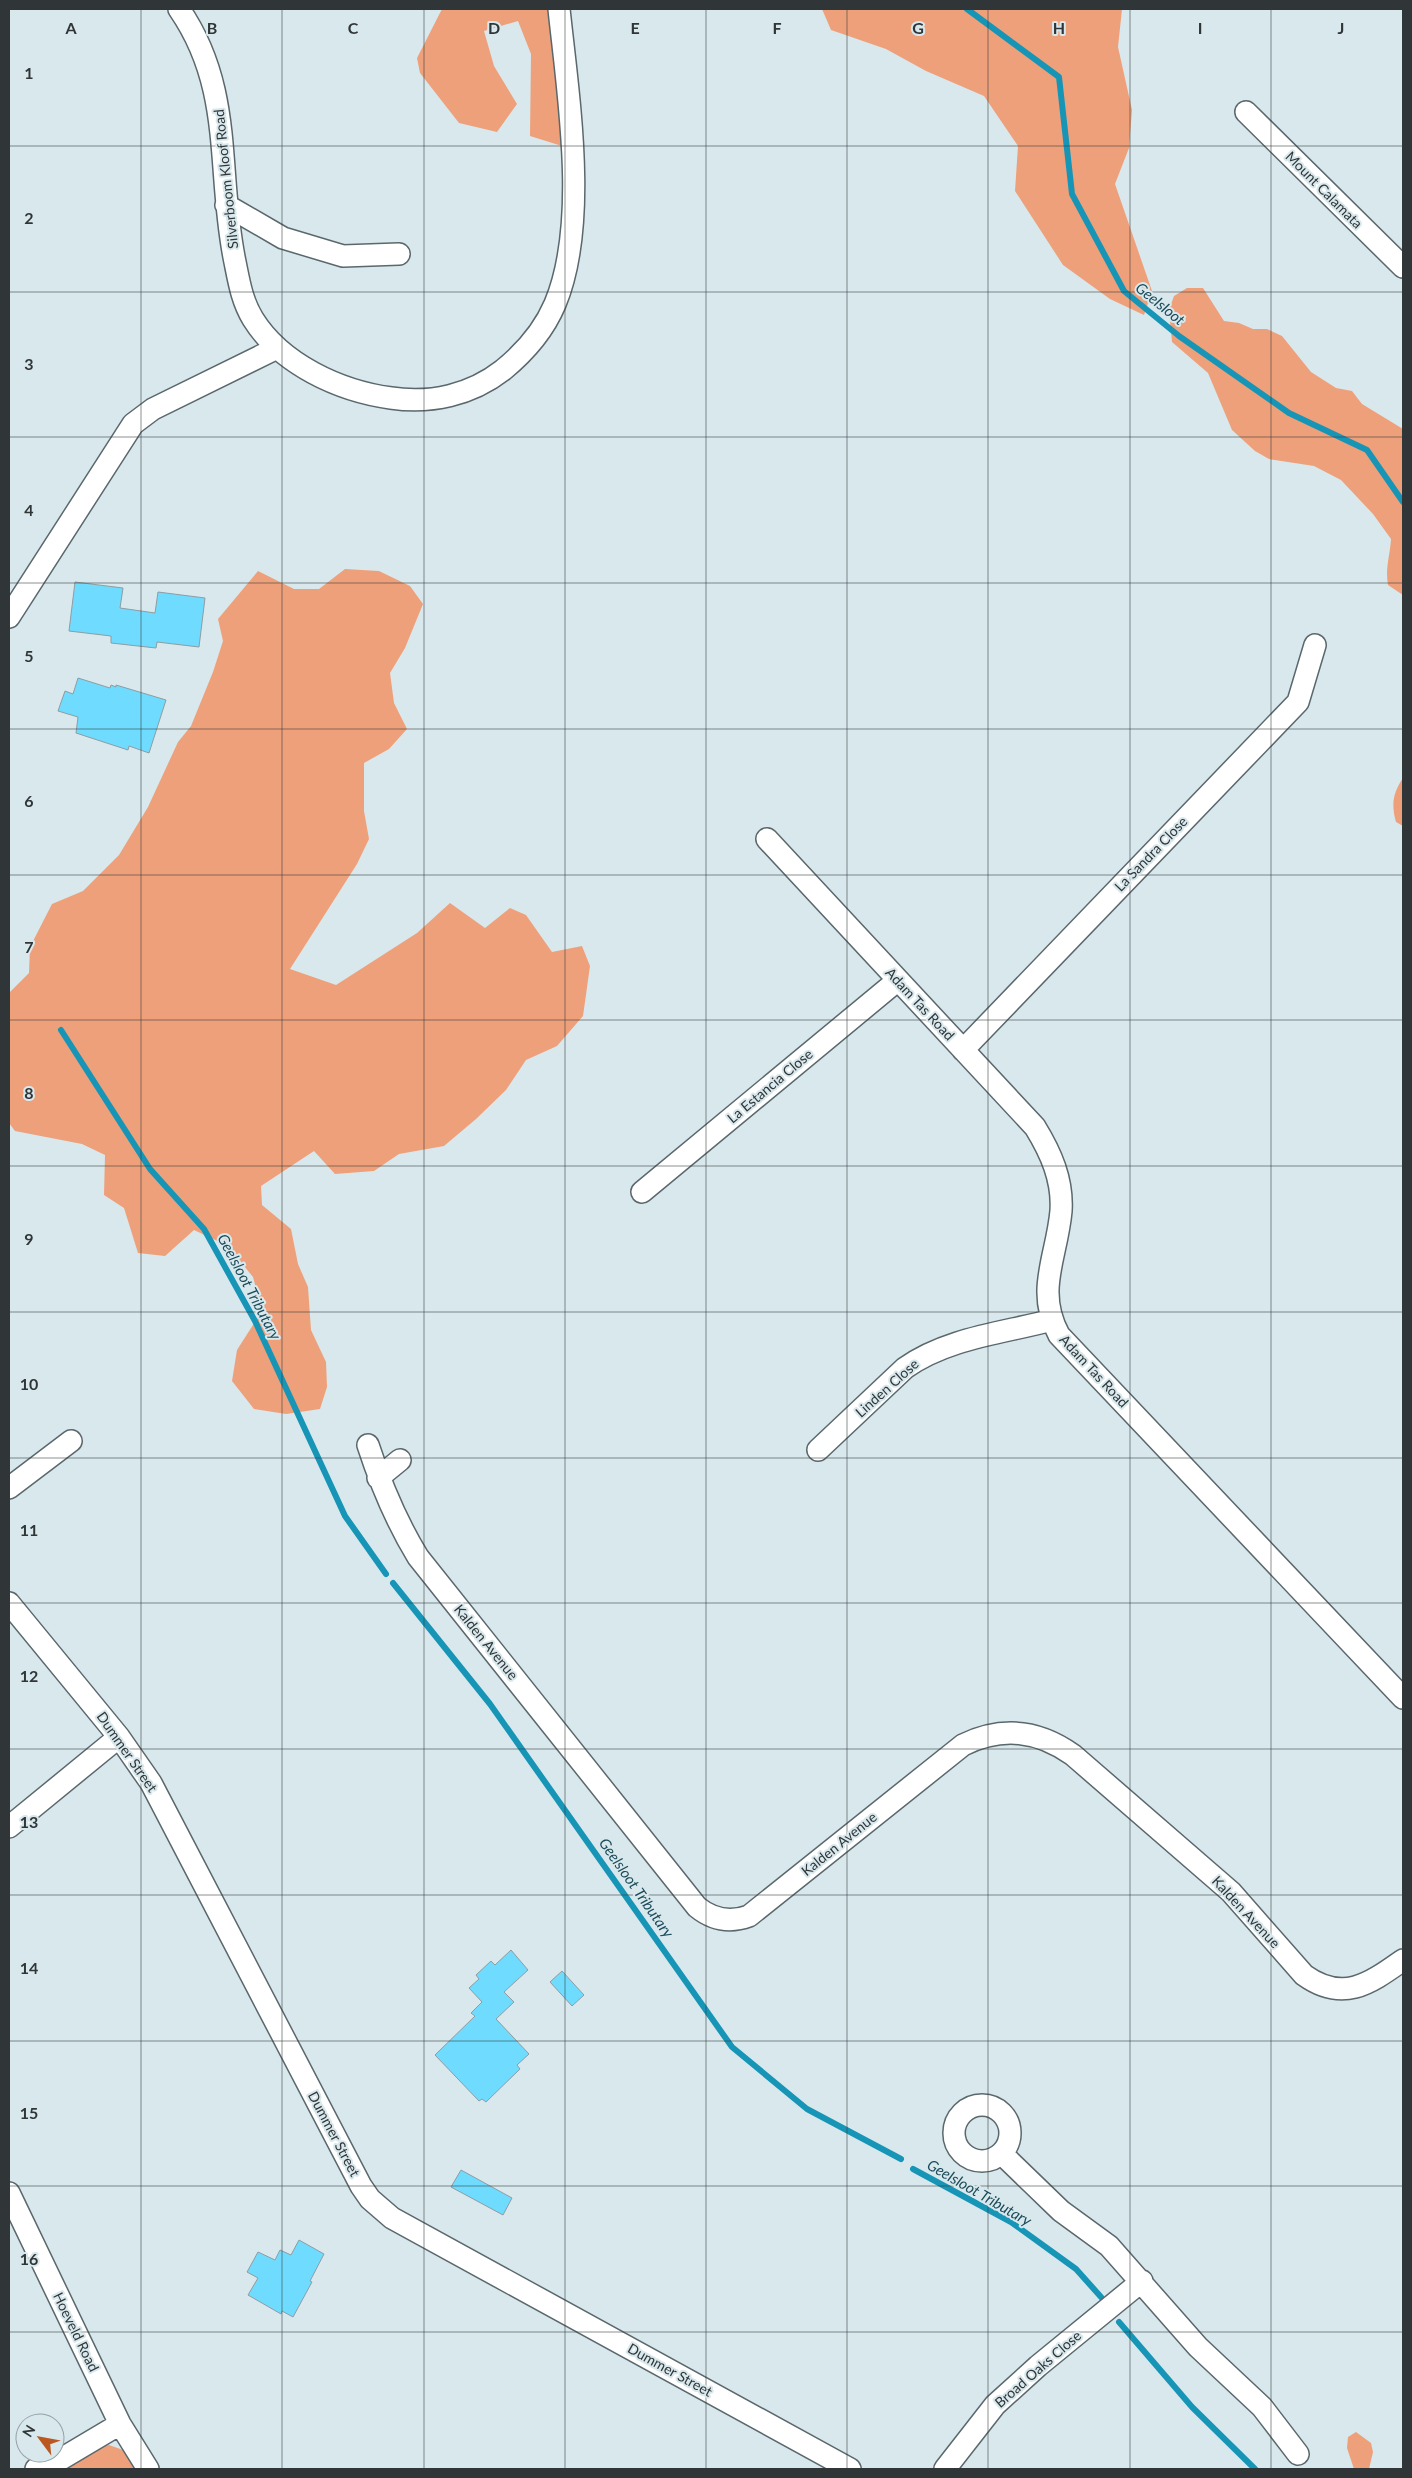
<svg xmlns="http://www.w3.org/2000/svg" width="1412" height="2478" font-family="Lato,sans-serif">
  <rect width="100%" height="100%" fill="#d8e8ed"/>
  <path fill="#eea07a" d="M442 9H552L563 117 562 146 530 136 531 54 518 21 484 31 494 66 517 104 497 132 459 123 420 73 417 58Z
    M822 9H1122L1118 47 1132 110 1129 148 1115 184 1152 291 1144 315 1110 299 1063 265 1015 191 1018 146 984 96 926 71 886 49 831 30Z
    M1187 288H1203L1224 321 1239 323 1253 329H1267L1282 336 1311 372 1336 388 1352 391 1362 404 1403 429V595L1388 585C1385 568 1390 556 1391 539L1373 514 1341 480 1314 466 1269 459 1255 451 1232 430 1208 373 1172 342 1169 310 1174 296Z
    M345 569 379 571 410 586 423 604 405 648 390 673 394 703 407 729 389 749 364 763V811L369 839 357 864 290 969 336 985 417 933 450 903 485 928 510 908 526 915 552 952 582 946 590 966 583 1016 557 1046 526 1060 506 1090 476 1119 444 1146 399 1154 374 1171 335 1174 314 1151 261 1186 262 1205 291 1229 298 1264 308 1287 311 1330 326 1362 327 1387 320 1409 286 1414 254 1409 232 1381 237 1350 262 1311 253 1277 228 1246 194 1230 165 1256 138 1253 124 1208 104 1195 105 1155 82 1144 15 1131 9 1123V993L29 973 30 947 52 904 83 891 119 855 148 807 178 742 191 726 213 672 223 641 218 619 258 571 294 589H319Z
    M1403 778V826L1396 822C1391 804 1393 793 1403 778Z
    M1356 2432 1371 2443 1373 2452 1369 2469H1354L1347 2448 1348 2437Z
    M109 2445 126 2451 139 2469H64L100 2447Z"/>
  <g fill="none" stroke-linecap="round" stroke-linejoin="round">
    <path stroke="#1795b6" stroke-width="6" d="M967 9 1059 77 1072 194 1124 291 1179 336 1289 413 1367 450 1403 502
      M61 1030 150 1169 204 1229 255 1321 345 1516 386 1574
      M393 1583 490 1704 732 2047 807 2109 901 2159
      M913 2169 1011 2222 1076 2269 1101 2297
      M1119 2322 1192 2407 1255 2469"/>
  </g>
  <path fill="#6fdbfe" stroke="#8e9da2" d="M75 582 123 588 120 608 155 613 158 592 205 598 199 647 157 642 156 648 111 643V636L69 631Z
    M78 678 110 688 111 685 116 687V685L166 700 149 753 129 746 128 750 76 733 78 717 58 711 65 691 73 694Z
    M511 1950 528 1970 504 1992 514 2002 496 2019 529 2054 517 2065 520 2069 486 2102 482 2099 479 2101 435 2055 475 2016 471 2013 482 2002 469 1988 479 1979 476 1975 491 1961 495 1965Z
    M562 1971 584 1995 572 2006 550 1982Z
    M461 2170 512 2198 503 2215 451 2187Z
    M299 2240 324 2254 310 2281 312 2282 293 2317 282 2311 281 2314 248 2295 258 2278 247 2272 258 2252 275 2260 280 2250 291 2255Z"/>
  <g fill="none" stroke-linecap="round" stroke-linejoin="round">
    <g stroke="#5a686d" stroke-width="24">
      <path id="minor" d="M179 9C235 90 216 172 235 262 239 282 242 301 253 319 281 364 339 391 391 398 431 404 471 395 503 370 525 352 544 330 555 304 589 223 568 95 559 9
        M1246 112 1403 267
        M226 205 283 238 343 256 399 254
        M9 617 133 424 153 409 277 348
        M767 839 1035 1127C1051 1153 1063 1180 1061 1211 1057 1257 1035 1290 1059 1335L1403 1698
        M963 1050 1298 702 1315 645
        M642 1192 898 980
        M368 1445C381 1485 396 1521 418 1557L697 1907C713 1920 730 1923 749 1916L963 1745C1002 1726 1038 1730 1073 1755L1231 1892 1304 1975C1343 2003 1369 1984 1403 1960
        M818 1450 905 1368C947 1338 1003 1333 1052 1320
        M378 1478 400 1460
        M9 1488 71 1441
        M9 1603 119 1737 151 1783 361 2186 370 2199 392 2218 850 2469
        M9 1827 119 1737
        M954 2133a28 28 0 1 1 56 0a28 28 0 1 1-56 0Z
        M1002 2154 1061 2211 1109 2246 1198 2347 1262 2407 1298 2454
        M9 2193 120 2424 148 2469
        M36 2469 51 2465 120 2424
        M945 2469 995 2405 1038 2366 1142 2281"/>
    </g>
    <use href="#minor" stroke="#fff" stroke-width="21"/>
  </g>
  <path fill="none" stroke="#303638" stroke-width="1" stroke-opacity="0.55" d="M141 9V2469M282 9V2469M424 9V2469M565 9V2469M706 9V2469M847 9V2469M988 9V2469M1130 9V2469M1271 9V2469M9 146H1403M9 292H1403M9 437H1403M9 583H1403M9 729H1403M9 875H1403M9 1020H1403M9 1166H1403M9 1312H1403M9 1458H1403M9 1603H1403M9 1749H1403M9 1895H1403M9 2041H1403M9 2186H1403M9 2332H1403"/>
  <g text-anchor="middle" stroke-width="4" stroke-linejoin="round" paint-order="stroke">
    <g font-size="14" fill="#303638" stroke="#d8e8ed">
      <text transform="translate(226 179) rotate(-96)" y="5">Silverboom Kloof Road</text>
      <text transform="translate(1324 190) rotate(45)" y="5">Mount Calamata</text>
      <text transform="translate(1151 854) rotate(-46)" y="5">La Sandra Close</text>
      <text transform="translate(920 1004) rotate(47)" y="5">Adam Tas Road</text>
      <text transform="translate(770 1086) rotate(-40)" y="5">La Estancia Close</text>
      <text transform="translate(1094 1371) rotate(47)" y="5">Adam Tas Road</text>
      <text transform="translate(887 1388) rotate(-42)" y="5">Linden Close</text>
      <text transform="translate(486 1642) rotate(51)" y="5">Kalden Avenue</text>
      <text transform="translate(127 1752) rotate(55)" y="5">Dummer Street</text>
      <text transform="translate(839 1844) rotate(-39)" y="5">Kalden Avenue</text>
      <text transform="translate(1246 1912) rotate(47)" y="5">Kalden Avenue</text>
      <text transform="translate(334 2134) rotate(62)" y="5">Dummer Street</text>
      <text transform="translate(76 2332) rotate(64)" y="5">Hoeveld Road</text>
      <text transform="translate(1038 2369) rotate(-41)" y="5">Broad Oaks Close</text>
      <text transform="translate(670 2370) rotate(29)" y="5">Dummer Street</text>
    </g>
    <g font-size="15" font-style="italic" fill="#1b4b59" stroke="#d8e8ed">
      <text transform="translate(1160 304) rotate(39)" y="5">Geelsloot</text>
      <text transform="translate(249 1287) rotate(62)" y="5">Geelsloot Tributary</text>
      <text transform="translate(636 1888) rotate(55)" y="5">Geelsloot Tributary</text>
      <text transform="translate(979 2193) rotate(30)" y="5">Geelsloot Tributary</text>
    </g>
  </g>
  <g font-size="16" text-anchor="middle" font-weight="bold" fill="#303638" stroke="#d8e8ed" stroke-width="4" stroke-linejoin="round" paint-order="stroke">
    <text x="71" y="34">A</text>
    <text x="212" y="34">B</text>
    <text x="353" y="34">C</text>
    <text x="494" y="34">D</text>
    <text x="635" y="34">E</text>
    <text x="777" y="34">F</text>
    <text x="918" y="34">G</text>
    <text x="1059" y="34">H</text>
    <text x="1200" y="34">I</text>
    <text x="1341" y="34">J</text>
    <text x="29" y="79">1</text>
    <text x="29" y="224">2</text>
    <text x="29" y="370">3</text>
    <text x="29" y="516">4</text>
    <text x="29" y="662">5</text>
    <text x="29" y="807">6</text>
    <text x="29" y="953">7</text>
    <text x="29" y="1099">8</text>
    <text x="29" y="1245">9</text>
    <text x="29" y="1390">10</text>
    <text x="29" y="1536">11</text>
    <text x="29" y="1682">12</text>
    <text x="29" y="1828">13</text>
    <text x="29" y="1974">14</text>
    <text x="29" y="2119">15</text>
    <text x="29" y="2265">16</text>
  </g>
  <rect width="1412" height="2478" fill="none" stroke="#303638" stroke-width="20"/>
  <g transform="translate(40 2438) rotate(302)"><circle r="24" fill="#d8e8ed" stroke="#95a1a5"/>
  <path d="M0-4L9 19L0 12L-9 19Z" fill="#bb581f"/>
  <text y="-8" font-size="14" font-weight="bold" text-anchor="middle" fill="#303638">N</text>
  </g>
</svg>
